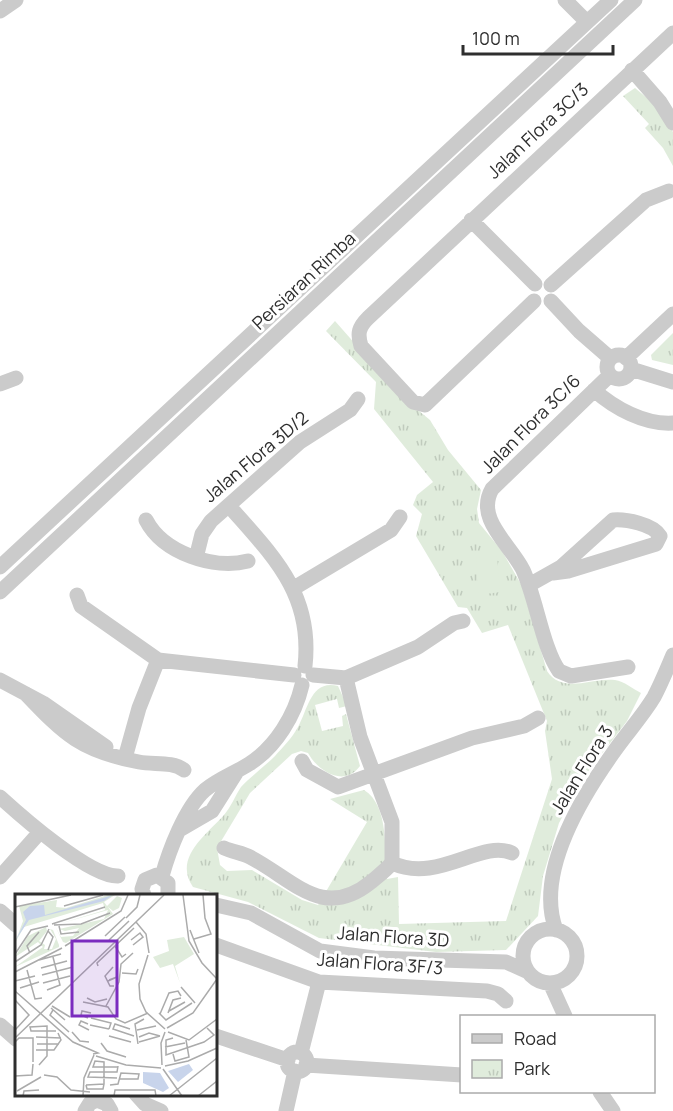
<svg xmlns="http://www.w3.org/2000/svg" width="673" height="1111" font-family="Manrope,sans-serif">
  <defs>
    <pattern id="park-tufts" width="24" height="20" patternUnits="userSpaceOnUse" patternTransform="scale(1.5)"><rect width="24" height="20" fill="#e0ecdc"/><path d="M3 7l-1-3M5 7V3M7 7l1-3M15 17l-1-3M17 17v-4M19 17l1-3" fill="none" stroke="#c0cbbd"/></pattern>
  </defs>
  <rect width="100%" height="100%" fill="#fff"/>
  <path fill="url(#park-tufts)" d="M635 88 659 108 673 132V166L663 148 645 128 649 124 623 96Z
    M335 321 402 397 430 420 448 450 481 490 477 509 479 523 502 551 522 586 547 671C563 695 591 677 615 680 624 681 633 689 641 693L627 721 584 777 559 823 543 876 538 916 506 950 436 952 319 938 248 902 193 887C173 858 206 835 224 815 231 807 235 796 241 787 249 778 265 766 275 756 283 747 292 738 298 727 308 709 311 679 338 686L347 706 339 708 337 699 315 705 322 731 343 726 342 716 346 714 360 766C344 788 318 771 308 753L301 751 292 754 250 793 217 848 220 865 227 871 252 870 302 900 318 905 367 822 330 799 364 790C390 806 384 853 387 879L398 877 399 924 506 921 552 779 545 731 547 721 508 625 482 633 467 608 458 607 416 536 422 514 413 505 417 495 433 482 374 409 376 382 326 331Z
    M673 333V365L652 360 651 355Z"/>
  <path fill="#e0ecdc" d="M497 556 500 592 479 595 476 558Z"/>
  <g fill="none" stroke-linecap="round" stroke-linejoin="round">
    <path stroke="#cbcbcb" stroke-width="15" d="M565 0 587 22
      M0 11 16 0
      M632 70 660 102 673 123
      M471 220 535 284
      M551 285 646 200 669 191
      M534 301 425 405 413 402 361 346C357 333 359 327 368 318L673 33
      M551 301 579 331 610 358
      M607 367a12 12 0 1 1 24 0a12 12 0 1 1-24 0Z
      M626 358 673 314
      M631 369 673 382
      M610 375 492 489C475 519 510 544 523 570 536 598 543 649 559 671L571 676 628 667
      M0 384 16 378
      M594 390C614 408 645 425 673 423
      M230 507C273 556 313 594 305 666
      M146 520C163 553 214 570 248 561
      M196 558 202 534 211 521 300 442 350 410 358 399
      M0 567 611 0
      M529 585 561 567 613 520C626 519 653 524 660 536L656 544 568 571 553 573
      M294 588 391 530 400 517
      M0 592 635 0
      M77 595 81 606 158 660 294 675
      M313 675 346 678 360 737 392 822V863
      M346 678 418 647 454 623 463 621
      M0 680 43 703 106 747
      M26 694C65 735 81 751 139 762 154 765 172 761 184 770
      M125 758 139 708 158 660
      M302 761 307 770 338 787 472 738 524 726 538 718
      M0 797C22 817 90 877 118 876
      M181 829 212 811 236 773
      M224 848C233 852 242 853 250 857 294 880 323 921 371 882 378 876 386 870 392 863
      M392 863C438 884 481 839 512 853
      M162 876C169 851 185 808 205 790 218 779 235 773 249 764 276 747 295 715 302 685
      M0 877 40 832
      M144 895 142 889 145 880 157 875 168 883V895
      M216 905 251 913 320 951 374 958 506 962 526 971
      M0 911 16 925
      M523 956a27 27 0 1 1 54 0a27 27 0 1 1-54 0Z
      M556 930C535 874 581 798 613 753 626 734 642 717 654 697 661 684 667 669 673 655
      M216 945 319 982 487 991 498 994 506 1001
      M550 983 565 1016
      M0 1025 16 1039
      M216 1036 288 1060
      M287 1062a10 10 0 1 1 20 0a10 10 0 1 1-20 0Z
      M301 1053 319 982
      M306 1065 462 1075
      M600 1092 613 1111
      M136 1094 145 1104 161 1111
      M85 1111 90 1103 97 1100 107 1104 111 1111
      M286 1111 295 1071"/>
  </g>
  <g text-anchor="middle" stroke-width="6" stroke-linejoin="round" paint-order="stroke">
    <g font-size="18" fill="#2e2e2e" stroke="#fff">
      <text transform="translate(538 131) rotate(-43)" y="6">Jalan Flora 3C/3</text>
      <text transform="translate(304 281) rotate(-43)" y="6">Persiaran Rimba</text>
      <text transform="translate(531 424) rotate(-45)" y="6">Jalan Flora 3C/6</text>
      <text transform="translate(256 457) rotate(-40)" y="6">Jalan Flora 3D/2</text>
      <text transform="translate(582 770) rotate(-58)" y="6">Jalan Flora 3</text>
      <text transform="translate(393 937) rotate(4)" y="6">Jalan Flora 3D</text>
      <text transform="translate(380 964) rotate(4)" y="6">Jalan Flora 3F/3</text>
    </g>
  </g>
  <g transform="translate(15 894)">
    <rect width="202" height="202" fill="#fff"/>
    <path d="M93 1H100L89 8 92 12 102 2 107 4 104 14 98 17 93 13 98 20 51 49 48 48 40 32 46 43 58 42 64 34 50 37 44 35 89 25 93 16 44 30 90 16 88 9 9 33 0 49 8 27 4 12 42 6 41 13 51 14ZM31 33 32 37 24 47 30 51 29 55H37L41 45 35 35 38 36 44 51V53L0 73 28 53 23 48 0 63 13 42ZM169 43 179 60 160 72 165 89 158 70 145 74 138 63 154 57 152 46Z" fill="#e0ecdc"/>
    <path d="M98 1 89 7 14 26 0 47 11 26 8 18 15 12 29 11 30 21ZM174 170 178 176 163 188 153 177ZM128 178 145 179 154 194 148 198 128 189Z" fill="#c8d4eb"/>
    <path fill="none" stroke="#ababab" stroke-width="1.5" d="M168 1 174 47 187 69 202 85M49 12 88 1M0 13 56 1M111 24 122 13 125 1M121 28 131 40 134 59M37 30 90 13M39 31 66 30 95 19M44 32 46 40 64 38M175 36 184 59M33 37 38 43 33 56M90 42 110 23M179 45 196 40 190 24 188 1M94 46 114 27M116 46 125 39 128 43 118 51M50 52 106 17 113 1M100 52 107 63 111 60M15 59 12 52 24 38M0 60 16 36 33 32M133 61 124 90 125 105 131 118 150 135M24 66 46 60M0 68 26 51 34 35M83 72 82 69 119 34M98 73 90 82 95 92H99M26 74 52 67M12 76 20 105 27 104M0 78 47 54M107 79 121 80 123 75M27 81 58 73M0 87 20 82M93 87 102 83 94 86M28 89 55 82M166 93 180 109M5 94 24 88M32 96 45 91 38 63M0 97 58 148 83 159 78 160M72 104 80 108 92 105M0 106 14 121 0 136M68 108 93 113 101 125 110 129 133 119M37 112 55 123M91 112 104 88 106 70 118 59M36 114 50 126M38 116 35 121 54 138M154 117 170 108M144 119 151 126 177 109M153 119 158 106 166 104M145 120 154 99 163 97 166 102M73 124 66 121 67 117 76 119M76 124 96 129 94 135M73 130 66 127 64 131 74 136M75 131 94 135M152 134 178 119 202 85M115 135 100 130 98 135 119 142M122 136 141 132M57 138 65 147 74 148M153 138 174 146 202 125M94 142 116 148M21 143 46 144M124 143 134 139 145 142M0 144 149 1M158 144 151 146V161L189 148 199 141 192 134M0 148 4 144H18V168M124 148 145 142M86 149 92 157 111 163M22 150H44M123 150 120 130 129 125M150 153 170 149M21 156H39L46 146 43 139M158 160 160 167 174 163 171 146M81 162 111 171 146 174M24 171 32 162V132L15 133 16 137H41M147 171 146 149 150 138M150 172 173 167 202 154M148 175 167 202M29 181 42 183 56 196 75 198M0 182 17 181 18 170M102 184 73 183 75 178H102L103 172M71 191 72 195H88L89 190V168L80 167 78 173H103M71 191 89 190M95 191 103 190 106 179 124 180 123 185H105M2 197 26 183M8 202 9 197 24 196M68 202 69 184 79 161M99 202 100 196H140L141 202M154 202 202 164M183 202 202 187"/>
    <path fill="#7b2cbf" fill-opacity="0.15" stroke="#7b2cbf" stroke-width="3" d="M57 47H102V122H57Z"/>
    <rect width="202" height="202" fill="none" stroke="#2e2e2e" stroke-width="3"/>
  </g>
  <rect x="460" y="1015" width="195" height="78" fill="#ffffff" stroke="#ababab" stroke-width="1.5"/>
  <rect x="472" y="1034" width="30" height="9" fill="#cbcbcb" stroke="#ababab" stroke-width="1.5"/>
  <text x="514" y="1045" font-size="18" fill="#2e2e2e">Road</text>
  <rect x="472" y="1060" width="30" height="18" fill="url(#park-tufts)" stroke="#ababab" stroke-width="1.5"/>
  <text x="514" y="1075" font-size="18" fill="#2e2e2e">Park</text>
  <path d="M463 45v9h150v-9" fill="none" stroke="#2e2e2e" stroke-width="3"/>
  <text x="472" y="45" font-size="18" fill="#2e2e2e" stroke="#ffffff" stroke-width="4.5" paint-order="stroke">100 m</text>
</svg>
